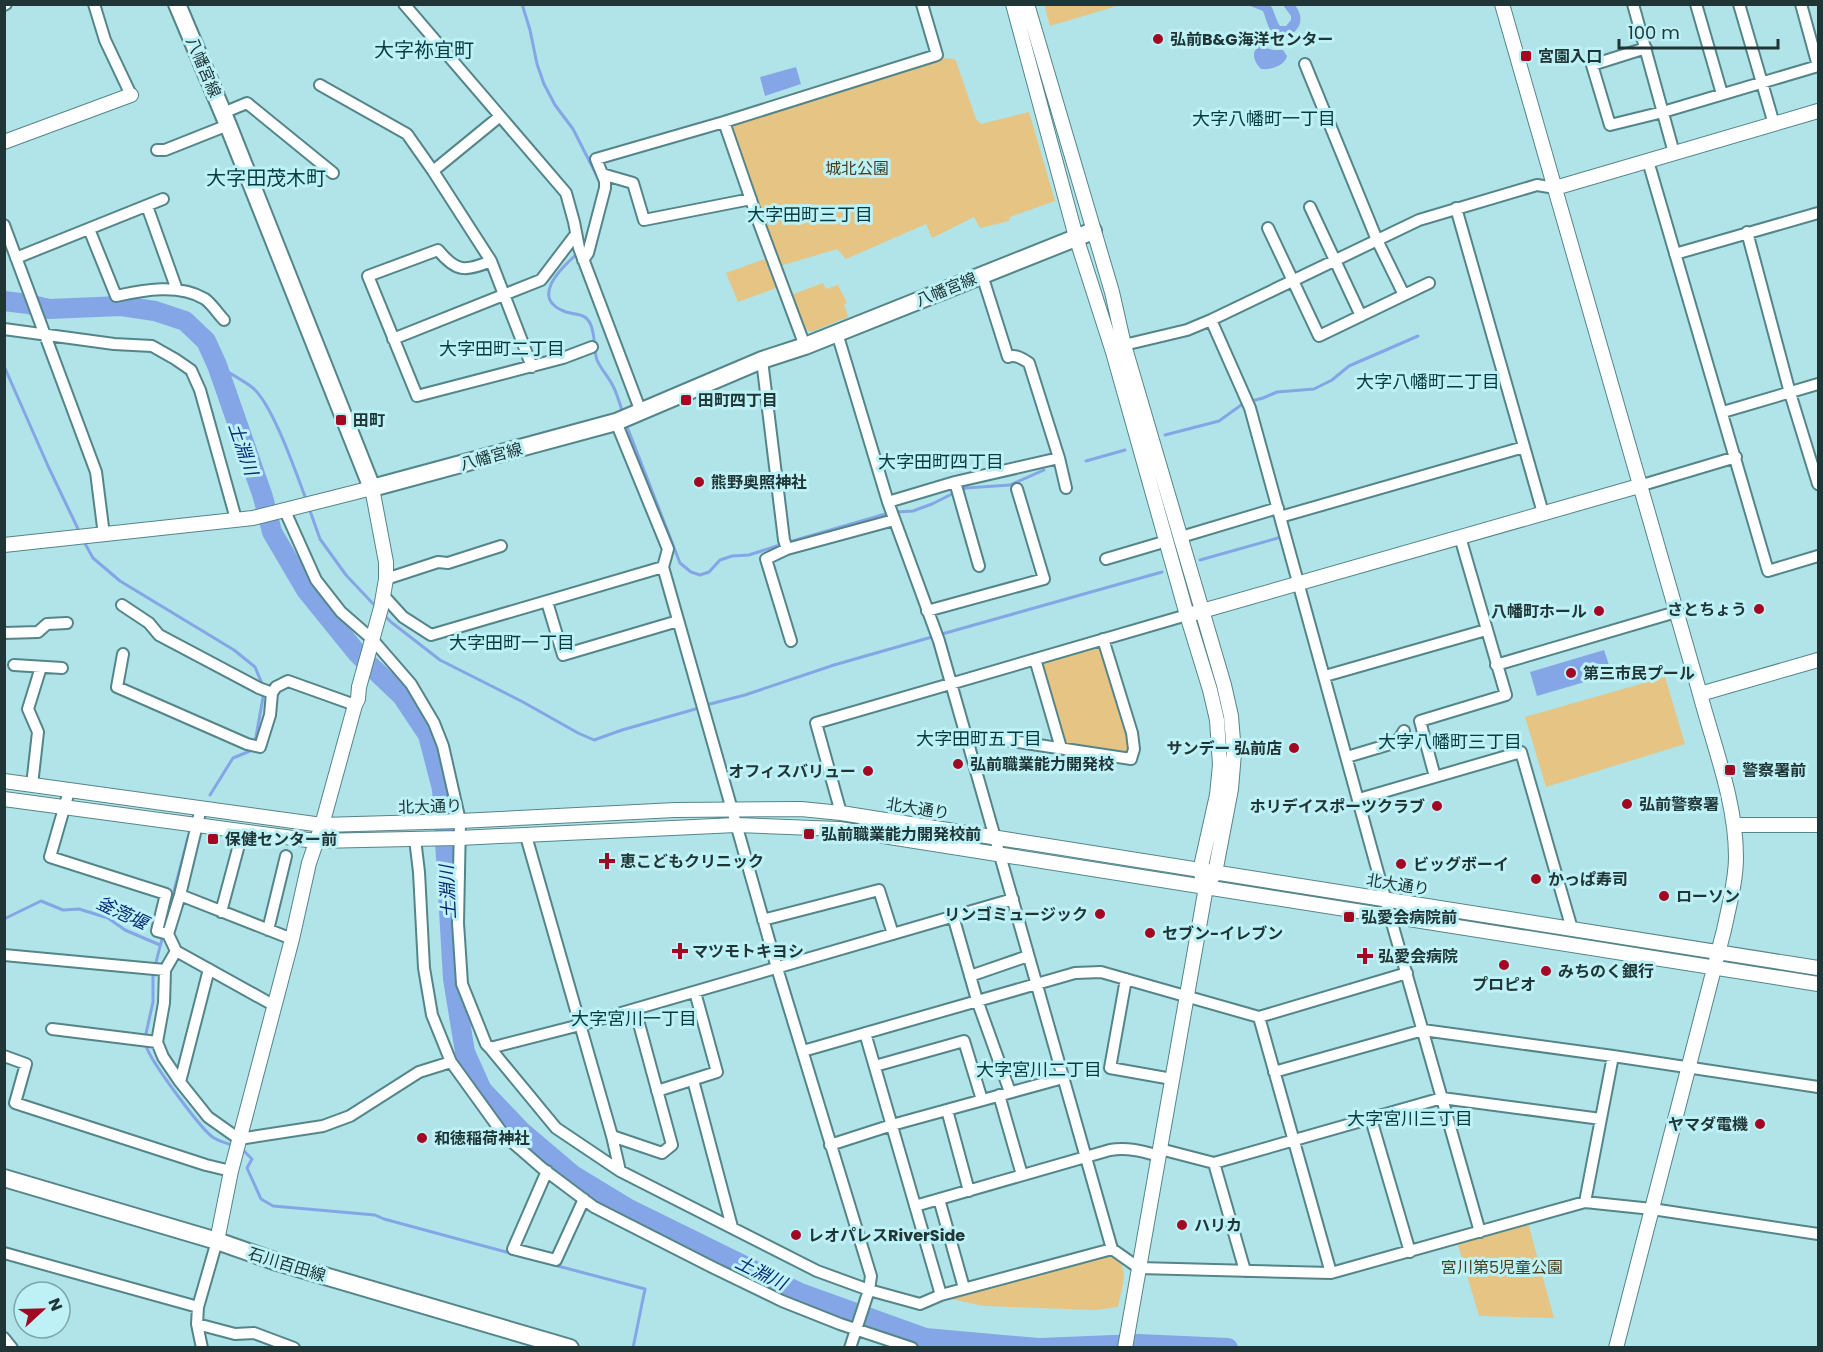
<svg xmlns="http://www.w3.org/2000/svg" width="1823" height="1352" font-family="Poppins,'Noto Sans JP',sans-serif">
  <rect width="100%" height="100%" fill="#b0e4e8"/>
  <path fill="#e6c484" d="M1044 4H1120V5L1050 26Z
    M942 58 954 59 956 61 976 119 981 124 1029 112 1055 201 1010 217 1009 221 980 228 974 217 932 238 926 224 846 259 837 249 780 266 731 126 934 59Z
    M765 259 776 288 738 302 726 273Z
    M823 283 826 289 838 285 847 303 844 304 848 317 811 332 804 328 791 295Z
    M1097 647 1102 651 1120 708 1128 750 1126 753 1067 745 1063 740 1040 667 1043 662Z
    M1665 677 1685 744 1546 787 1525 717Z
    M1528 1223 1554 1318 1479 1316 1457 1242Z
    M1104 1255C1134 1261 1122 1284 1118 1307L1095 1310 984 1306 951 1299Z"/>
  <path fill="#85a6e6" d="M1248 5H1270C1275 11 1275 19 1280 26H1286L1291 20V16L1283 5H1295C1304 17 1302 28 1289 36 1268 38 1269 26 1263 11Z
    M1260 46 1273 50H1283L1287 56C1285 66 1270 70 1261 69 1254 62 1250 51 1260 46Z
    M796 67 801 84 765 96 760 77Z
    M1604 650 1612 674 1537 696 1530 672Z"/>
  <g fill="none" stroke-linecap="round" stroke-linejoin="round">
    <path stroke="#85a6e6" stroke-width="3" d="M522 4 530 30 537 64 544 84 555 105 573 129 599 180
      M578 253C560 269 529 299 566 312 576 315 585 313 590 323 596 335 593 348 597 360 601 369 607 375 612 384 617 393 620 404 623 414
      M217 365C228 373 242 379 253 388 273 405 296 473 306 499
      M4 366 48 466 79 531
      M626 424 680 563 691 572 700 575 709 572 720 560 732 556 749 555 783 544
      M1165 435 1219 421 1244 403 1263 398 1277 392 1314 389 1332 380 1349 366 1418 336
      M1086 461 1125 450
      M960 490 966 488 1010 485 1044 470
      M309 508 320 539 346 575 377 608
      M896 512 913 511 932 504 954 493
      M83 540 93 558 120 581 234 650 255 667 263 686
      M789 542 889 513
      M1200 560 1278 538
      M384 615 391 622 440 660 523 702 578 733 594 740 622 730 699 708
      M942 634 1162 572
      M706 705 745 695 834 665 932 637
      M255 742 264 692
      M210 795 233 758 250 751 252 747
      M4 919 41 901 63 910 79 909 108 918 125 930 160 945
      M164 929 188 838
      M145 1038 153 1002V974L163 935
      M146 1045C148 1058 202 1131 214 1138 219 1141 226 1143 231 1145
      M244 1151 252 1159 247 1168 261 1199 273 1206 375 1215 384 1219 510 1253
      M554 1265 645 1289 633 1348"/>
    <path stroke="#85a6e6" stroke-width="20" d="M4 301 28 304 49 309 121 306 155 311 185 321 206 341 217 365 263 497 272 532 306 590 357 653 402 696 428 735 442 789 453 979 465 1052 482 1090 520 1130 573 1175 629 1209 800 1293 925 1338 1038 1348
      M1040 1348 1138 1344 1228 1348"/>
    <g stroke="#548589" stroke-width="14">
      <path id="minor" d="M94 4 105 40 131 95
        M404 4 566 193 574 222 579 248 641 412
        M1633 4 1674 153
        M1696 4 1722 94
        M1739 4 1774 124
        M1801 4 1818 66
        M4 5 6 4
        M1646 48 1592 65 1610 125 1663 112 1818 66
        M1305 64 1377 240 1404 295
        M320 85 407 134 433 171 491 261 532 367
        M223 113 247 103 333 173
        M724 122 759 223 805 346
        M157 150H165L228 125
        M1648 161 1768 571 1818 556
        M433 171 499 117
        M602 174 633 183 644 220 751 199
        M147 206 177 290
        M1310 207 1361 316
        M1456 208 1543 513
        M4 225 96 472 104 535
        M1268 228 1319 336 1429 283
        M89 229 116 296C143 290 179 283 205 299 212 304 218 314 224 320
        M1747 232 1790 393 1818 484
        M1675 254 1818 213
        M16 258 163 199
        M583 260 588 253 605 188V181L596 159 724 122 937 55 922 4
        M491 261C465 272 456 272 438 250L368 276 417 396 563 358 592 347
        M982 275 1008 357C1016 354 1023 359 1029 363L1059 458 1066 488
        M1211 320 1250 408 1390 916 1480 1232
        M4 329 114 344 152 346 175 359 191 370 200 390 236 519
        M837 333 888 502 939 641 1112 1249 1139 1268 1331 1273 1585 1202 1652 1209 1818 1234
        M393 339 541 280 576 234
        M1124 345 1187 330 1211 320 1419 220 1537 185 1555 188
        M762 360 784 540 787 549
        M1723 412 1818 384
        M616 422 668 549 663 567 777 968 871 1276 869 1290 850 1348
        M955 482 979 566
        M1639 486 1736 457
        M888 502 955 482 1059 458
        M285 511 316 580 341 612 372 639 411 684 434 723 443 746 460 821 458 923 462 984 486 1044 490 1048 556 1128 620 1171 817 1271 869 1290 920 1304 941 1295 1112 1249
        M1280 517 1524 447
        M1181 537 1278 508
        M1106 559 1167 541
        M386 579 438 562 448 563 501 546
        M384 596 403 617 431 635 663 567
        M547 602 563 655 678 621
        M122 605 149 623 159 635 259 688 272 693
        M927 611 1044 579 1017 489
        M4 633 38 632 47 624 67 623
        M791 641 766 559 787 549 894 520
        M123 654 117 687 247 744 260 747 270 715 272 693 276 687 288 681 355 705
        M1035 659 1061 748
        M14 665 62 668
        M1496 665 1676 612
        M1325 676 1486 630
        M965 734 1131 759 1134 749 1132 733 1103 639
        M1347 757 1397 742 1404 731
        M1435 777 1420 721 1506 695 1460 537
        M32 785 38 732 28 709 41 667
        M69 791 50 857 166 894 157 931 168 934
        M1359 799 1521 752 1572 929
        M201 808 180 895 168 934 176 951 275 1006
        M841 813 816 723 1187 615
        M526 836 612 1136 620 1171
        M415 839 419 872 424 968 432 1015 451 1062 503 1134 542 1168 594 1207 712 1267 782 1301 840 1324 912 1348
        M180 895 292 939
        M221 912 240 841
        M953 916 977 1000 1010 1092
        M763 920 879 890 893 934
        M268 930 286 856
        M176 951 165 970 164 1003 157 1042 163 1057 180 1082 208 1117 239 1139 323 1126 350 1116 419 1072 451 1062
        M4 955 165 970
        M970 976 1028 956
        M1126 979 1110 1068 1172 1079
        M1259 1017 1331 1273
        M52 1029 157 1042
        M865 1033 941 1295
        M490 1048 580 1025 1013 899
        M803 1051 1075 973 1101 972 1259 1017 1407 973
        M4 1056 26 1064 15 1103 206 1165 231 1171
        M875 1066 964 1041 982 1100
        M1274 1072 1423 1030 1613 1056 1818 1087
        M693 1080 732 1227
        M180 1082 209 969
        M657 1091 717 1072 695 992
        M999 1095 1022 1175
        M947 1110 969 1191
        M1371 1119 1410 1252
        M612 1136 662 1153 672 1145 635 1009
        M830 1145 892 1125 1063 1078
        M1160 1149 1214 1163 1442 1098 1601 1119
        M1214 1163 1245 1271
        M547 1171 513 1249 556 1260 584 1199
        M939 1199 964 1288
        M1585 1202 1613 1056
        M915 1206 1110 1150C1127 1147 1142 1151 1159 1156
        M4 1253 198 1307
        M197 1324 235 1334 254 1333 294 1348
        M4 1338 12 1348
        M202 1348 197 1324 198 1307 217 1241"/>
    </g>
    <g stroke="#548589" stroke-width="16">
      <path id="tertiary" d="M1013 4 1076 237 1113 352 1187 615 1210 690 1217 720 1220 765 1217 795 1200 871 1203 879
        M1027 4 1112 292 1124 345 1224 685 1231 716 1234 753 1231 789 1215 873 1206 887 1125 1348
        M1502 4 1700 694C1714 747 1736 802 1736 857 1736 881 1729 906 1724 930L1616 1348
        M4 142 131 95
        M1555 188 1818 111
        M4 545 253 518 372 488 386 562V579L381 608 359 687 358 699 355 705 322 825 309 863 292 939 231 1171 217 1241
        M1195 613 1639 486
        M1700 694 1818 660
        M4 781 322 825 460 821 675 810 801 809 841 813 1818 968
        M4 799 315 841 459 838 736 825 839 829 1818 984
        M1734 825H1818"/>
    </g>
    <g stroke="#548589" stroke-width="20">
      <path id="secondary" d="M177 4 228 125 372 488 616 422 762 360 805 346 1093 231
        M4 1178 217 1241 277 1262 570 1348"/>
    </g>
    <use href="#minor" stroke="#fff" stroke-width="10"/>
    <use href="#tertiary" stroke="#fff" stroke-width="14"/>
    <use href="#secondary" stroke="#fff" stroke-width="16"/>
  </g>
  <g fill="#a40721" stroke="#bdf1f6" stroke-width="2">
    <circle cx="1158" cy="39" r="6"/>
    <rect x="1520" y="50" width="12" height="12" rx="3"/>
    <rect x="680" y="394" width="12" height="12" rx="3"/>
    <rect x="335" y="414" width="12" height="12" rx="3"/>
    <circle cx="699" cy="482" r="6"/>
    <circle cx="1759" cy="609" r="6"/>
    <circle cx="1599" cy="611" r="6"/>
    <circle cx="1571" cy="673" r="6"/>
    <circle cx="1294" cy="748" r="6"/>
    <circle cx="958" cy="764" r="6"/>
    <rect x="1724" y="764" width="12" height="12" rx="3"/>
    <circle cx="868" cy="771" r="6"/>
    <circle cx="1627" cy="804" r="6"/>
    <circle cx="1437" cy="806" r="6"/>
    <rect x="803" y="828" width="12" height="12" rx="3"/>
    <rect x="207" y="833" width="12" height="12" rx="3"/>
    <path d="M604 852h6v6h6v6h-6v6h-6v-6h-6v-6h6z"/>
    <circle cx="1401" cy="864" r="6"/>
    <circle cx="1536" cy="879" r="6"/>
    <circle cx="1664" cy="896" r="6"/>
    <circle cx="1100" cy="914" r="6"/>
    <rect x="1343" y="911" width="12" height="12" rx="3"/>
    <circle cx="1150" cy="933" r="6"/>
    <path d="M677 942h6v6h6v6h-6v6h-6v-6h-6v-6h6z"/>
    <path d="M1362 947h6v6h6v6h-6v6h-6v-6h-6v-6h6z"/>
    <circle cx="1504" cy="965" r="6"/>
    <circle cx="1546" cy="971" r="6"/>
    <circle cx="1760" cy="1124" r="6"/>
    <circle cx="422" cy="1138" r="6"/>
    <circle cx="1182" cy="1225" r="6"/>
    <circle cx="796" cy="1235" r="6"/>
  </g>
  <g text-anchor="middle" stroke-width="6" stroke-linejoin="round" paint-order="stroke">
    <g font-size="16" font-weight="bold" fill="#203536" stroke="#bdf1f6" text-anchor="start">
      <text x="1170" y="45">弘前B&amp;G海洋センター</text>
      <text x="1538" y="62">宮園入口</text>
      <text x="698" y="406">田町四丁目</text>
      <text x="353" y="426">田町</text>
      <text x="711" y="488">熊野奥照神社</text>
      <text x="1747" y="615" text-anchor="end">さとちょう</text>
      <text x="1587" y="617" text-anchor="end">八幡町ホール</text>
      <text x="1583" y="679">第三市民プール</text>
      <text x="1282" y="754" text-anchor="end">サンデー 弘前店</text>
      <text x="970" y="770">弘前職業能力開発校</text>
      <text x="1742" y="776">警察署前</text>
      <text x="856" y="777" text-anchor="end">オフィスバリュー</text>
      <text x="1639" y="810">弘前警察署</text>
      <text x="1425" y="812" text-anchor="end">ホリデイスポーツクラブ</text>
      <text x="821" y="840">弘前職業能力開発校前</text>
      <text x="225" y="845">保健センター前</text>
      <text x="620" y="867">恵こどもクリニック</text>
      <text x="1413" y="870">ビッグボーイ</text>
      <text x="1548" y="885">かっぱ寿司</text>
      <text x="1676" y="902">ローソン</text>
      <text x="1088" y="920" text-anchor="end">リンゴミュージック</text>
      <text x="1361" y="923">弘愛会病院前</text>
      <text x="1162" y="939">セブン-イレブン</text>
      <text x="692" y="957">マツモトキヨシ</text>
      <text x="1378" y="962">弘愛会病院</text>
      <text x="1558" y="977">みちのく銀行</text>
      <text x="1504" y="990" text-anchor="middle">プロピオ</text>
      <text x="1748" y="1130" text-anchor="end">ヤマダ電機</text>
      <text x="434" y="1144">和徳稲荷神社</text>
      <text x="1194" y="1231">ハリカ</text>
      <text x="808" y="1241">レオパレスRiverSide</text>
    </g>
    <g font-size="16" fill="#203536" stroke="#bdf1f6">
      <text transform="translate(204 67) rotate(67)" y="6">八幡宮線</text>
      <text transform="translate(946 289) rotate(-22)" y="6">八幡宮線</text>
      <text transform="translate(491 456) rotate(-15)" y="6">八幡宮線</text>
      <text transform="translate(430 806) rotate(-2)" y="6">北大通り</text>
      <text transform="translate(918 808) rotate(9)" y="6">北大通り</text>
      <text transform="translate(1398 884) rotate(9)" y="6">北大通り</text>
      <text transform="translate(287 1264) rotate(17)" y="6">石川百田線</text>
    </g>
    <g font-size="16" fill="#4c3c1c" stroke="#bdf1f6">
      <text x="857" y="174">城北公園</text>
      <text x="1502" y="1273">宮川第5児童公園</text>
    </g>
    <g font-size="18" fill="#053c41" stroke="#bdf1f6">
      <text x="1264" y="125">大字八幡町一丁目</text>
      <text x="810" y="221">大字田町三丁目</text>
      <text x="502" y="355">大字田町二丁目</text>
      <text x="1428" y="388">大字八幡町二丁目</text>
      <text x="941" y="468">大字田町四丁目</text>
      <text x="512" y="649">大字田町一丁目</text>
      <text x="979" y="745">大字田町五丁目</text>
      <text x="1450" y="748">大字八幡町三丁目</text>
      <text x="634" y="1025">大字宮川一丁目</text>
      <text x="1039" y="1076">大字宮川二丁目</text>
      <text x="1410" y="1125">大字宮川三丁目</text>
    </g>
    <g font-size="18" font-style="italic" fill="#092972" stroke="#bdf1f6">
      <text transform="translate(243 449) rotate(71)" y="6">土淵川</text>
      <text transform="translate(448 892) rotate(-93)" y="6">土淵川</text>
      <text transform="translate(122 913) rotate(25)" y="6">釜萢堰</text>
      <text transform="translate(761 1273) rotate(26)" y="6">土淵川</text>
    </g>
    <g font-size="20" fill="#053c41" stroke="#bdf1f6">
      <text x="424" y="57">大字祢宜町</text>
      <text x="266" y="185">大字田茂木町</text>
    </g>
  </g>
  <rect width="1823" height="1352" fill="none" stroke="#203536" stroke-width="12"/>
  <g transform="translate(42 1310) rotate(68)"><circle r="28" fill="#bdf1f6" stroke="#7ea6a9" stroke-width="1.5"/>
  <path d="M0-4.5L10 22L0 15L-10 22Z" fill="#a40721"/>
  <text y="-9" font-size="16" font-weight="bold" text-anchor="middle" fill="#203536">N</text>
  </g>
  <path d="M1619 39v9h159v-9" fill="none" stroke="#203536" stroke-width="3"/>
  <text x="1628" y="39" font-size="18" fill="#203536" stroke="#bdf1f6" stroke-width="4.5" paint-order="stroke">100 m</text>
</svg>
